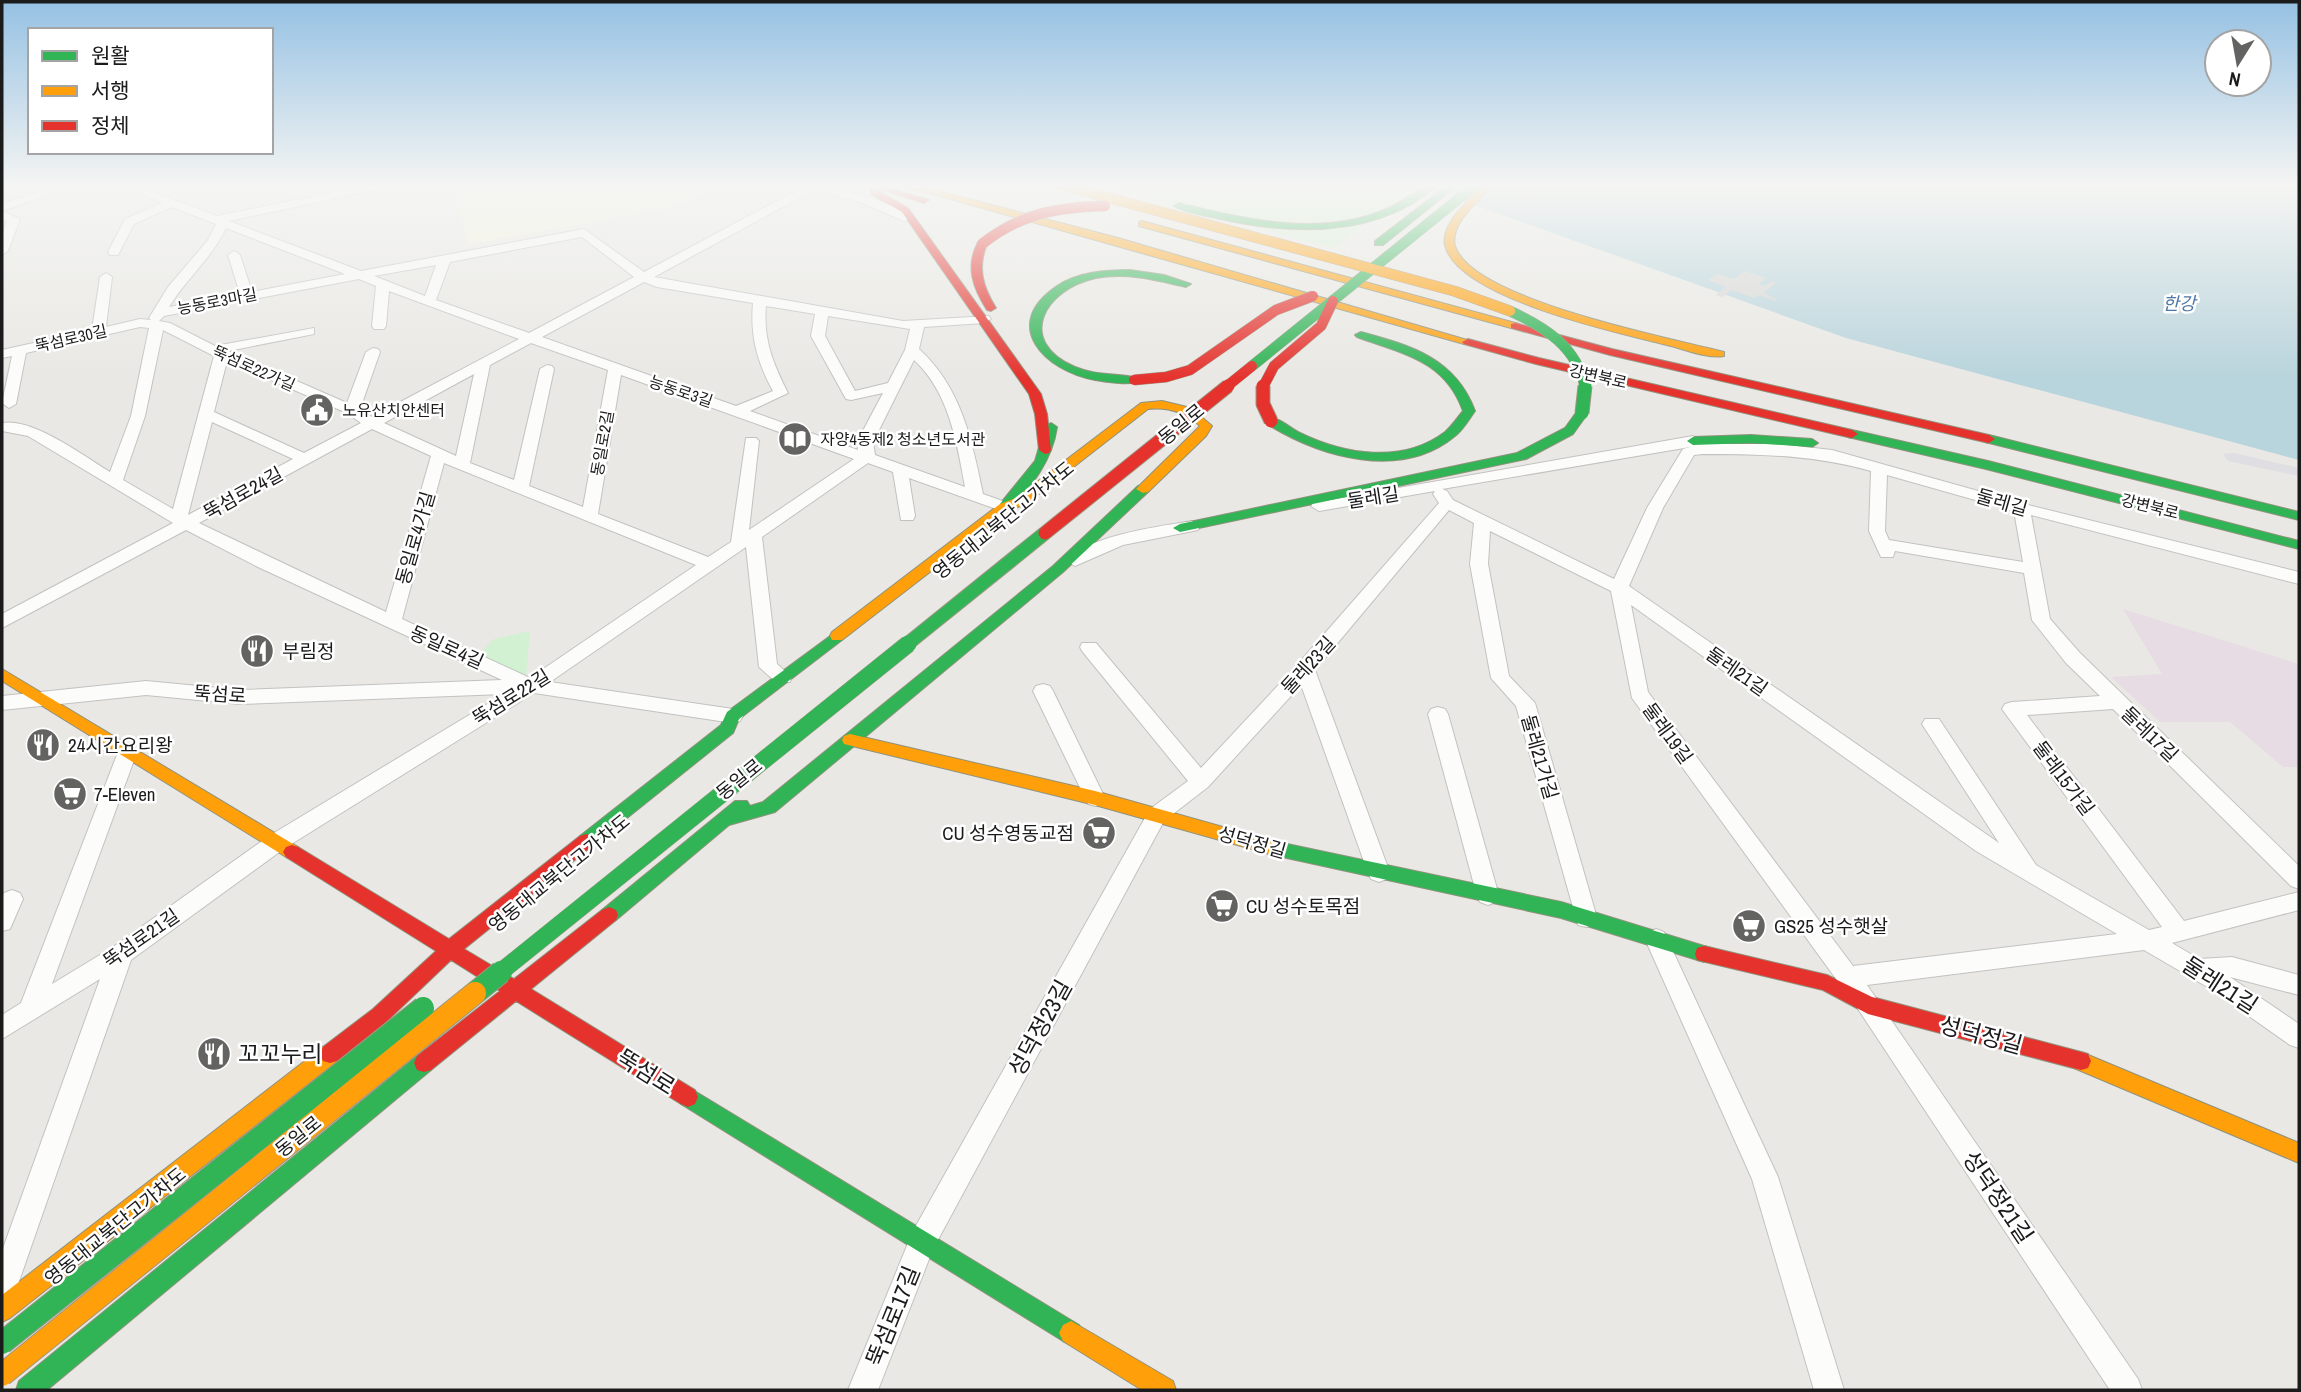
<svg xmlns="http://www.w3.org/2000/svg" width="2301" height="1392" font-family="'Archivo Narrow','Noto Sans KR',sans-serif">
  <rect width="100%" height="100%" fill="#e9e8e4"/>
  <path fill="#e7dce3" d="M2123 609 2299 664V767H2283L2230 722H2160L2111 677 2162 674Z"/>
  <path fill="#f3f4de" d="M452 184H737L662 209 468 245Z"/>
  <path fill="#d2f0d2" d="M1091 184H1412L1417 186 1333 248Z
    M530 631 526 678 479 654 494 639Z"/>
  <path fill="#dfdee3" d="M2234 453 2299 468V476L2228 461 2223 454Z"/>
  <path fill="#b8d4dc" d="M1416 184H2299V460L1846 338Z"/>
  <path fill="#d6d6d5" d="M1745 271 1766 278 1759 284 1765 286 1772 281 1776 283 1763 293 1777 299 1775 301 1759 295 1755 298 1732 290 1722 297 1716 295 1726 287 1708 280 1717 274 1734 279Z"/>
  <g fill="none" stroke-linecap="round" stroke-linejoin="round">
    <g stroke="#c2c2c0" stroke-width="2">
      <path id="street" d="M63 184H79L2 211 20 219 8 251 2 255V235L7 221 2 219V204Z
        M116 184H132L217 216 373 184H394L388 187 229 221 361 271 584 229 644 272 803 187 799 184C826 184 894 201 914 218L904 221 860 202 814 190 654 277 903 321 989 316 991 319 984 323 924 327 919 349C961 387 972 440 983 494L1011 504 1013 507 1011 510H999L909 478 915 516 913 520H901L893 472 868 463 762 537 777 664 792 677 790 682H776L759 667 746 547 550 682 733 709 740 711 743 716 740 721 733 723 534 693 285 848 131 960 16 1290 12 1300 2 1304V1251L100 979 2 1039V1015L21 1003 120 747 127 745 134 747 137 752 52 984 113 947 269 836 504 694 240 704 146 695 2 710V696L146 681 240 690 502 680 258 567 186 530 2 628V614L173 523 28 436 2 431V423C32 417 84 456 110 472L131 416 149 328 140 327 26 353 16 404 9 408 2 403 12 356 2 358V350L92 330 100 277 106 273 112 277 106 327 140 319 151 320 149 318 168 287 208 240 216 224 172 207 134 224 118 255H110L108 252 125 219 162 203ZM226 228 345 274 252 292 240 255 234 251 228 255 240 294 169 307C186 279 212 258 226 228ZM582 237 634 277 529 333 436 300 450 262ZM436 265 425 296 374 276ZM359 279 376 286 372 326 374 329H384L386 326 389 291 519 339 372 417 360 409 380 352 378 349 373 348 366 352 347 403 228 351 314 334V328L215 346 170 323 159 321 164 316ZM644 282 657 287 753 303C750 336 757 362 773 391L736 406 542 337ZM766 306 815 314 811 336 846 399 851 400 883 393 857 442 858 450 750 411 788 393C773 364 763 339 766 306ZM828 316 910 329 905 350 888 383 855 391 825 336ZM163 330 214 356 173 509 123 480 145 416ZM531 343 608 370 583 507 529 486 554 369 552 366 547 365 540 369 514 480 470 463 490 365ZM914 360C949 392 957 443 965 487L875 455 873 442ZM227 361 347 413 361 423 304 453 214 412ZM474 374 456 456 384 423ZM621 375 854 459 749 530 759 441 756 438H746L731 542 708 557 598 514ZM212 422 293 459 188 515ZM372 429 431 456 386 612 199 523ZM444 463 696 565 530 678 402 619Z
        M1693 436 1706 444H1778L1832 450 2028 505 2299 572V584L2031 515 2050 619 2080 653 2299 866V889L2291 886 2113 709 2027 715 2184 921 2299 892V910L2172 943 2199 959 2232 957 2299 975V995L2230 977 2299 1024V1048L2290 1045 2209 988 2144 950 1867 985 2138 1379 2142 1390H2110L1860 1012 1632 698 1611 591 1490 531 1488 564 1509 676 1535 703 1597 918 1594 925 1586 927 1578 925 1516 706 1491 678 1470 564 1474 523 1449 510 1315 670 1390 873 1387 879 1379 882 1371 879 1368 873 1301 685 1208 787 1164 821 933 1249 878 1390H848L913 1231 1150 809 1188 781 1082 651 1080 647 1082 643H1096L1201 768 1298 664 1439 503 1433 494 1435 491 1319 511 1311 506 1313 503ZM1690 447 1683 449 1647 508 1614 579 1453 500 1447 491 1442 489ZM1702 454C1760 454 1814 455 1871 471L1869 531 1881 557H1893L1895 551 2024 573 2032 620 2066 663 2100 696 2012 702 2005 704 2002 709 2162 927 2149 930 2036 865 1939 719H1925L1922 724 1999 843 1629 586 1663 508 1694 455ZM1887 475 2014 511 2023 562 1889 540 1885 531ZM1631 605 1976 851 2117 934 1853 966 1648 692Z
        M1192 521 1200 526 1198 530 1123 545 1075 566 1066 561C1086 536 1161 526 1192 521Z
        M1043 684 1050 686 1053 691 1105 798 1102 804 1095 806 1088 804 1085 798 1033 691 1036 686Z
        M1438 707 1445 709 1448 714 1499 896 1496 902 1488 905 1480 902 1477 896 1428 714 1431 709Z
        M12 890 20 893 23 899 10 929 2 931V897L4 893Z
        M1656 929 1664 932 1778 1177 1844 1390H1814L1752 1179 1645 939 1648 932Z"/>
    </g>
    <g stroke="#90927d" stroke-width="2">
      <path id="fast" d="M1428 184H1439C1379 238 1293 235 1220 219 1206 215 1186 214 1174 206L1179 203C1245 219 1321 238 1386 209 1401 203 1414 192 1428 184Z
        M1449 184H1459L1383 245H1375V241Z
        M1130 270 1164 275 1191 284 1186 287C1157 280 1126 272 1096 278 1044 289 1015 341 1075 367 1096 376 1117 373 1138 378V382C1125 385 1109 382 1095 380 1045 371 999 325 1057 286 1078 272 1105 270 1130 270Z
        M1361 332C1412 346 1455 358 1475 411 1469 419 1463 430 1455 436 1401 481 1320 457 1267 424V418C1279 416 1289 428 1300 433 1345 455 1403 464 1445 432 1452 426 1457 418 1463 411 1445 360 1403 354 1357 337L1355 335Z
        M1582 409 1588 413 1573 434 1526 459 1180 532 1173 528 1180 524 1517 453 1565 428 1578 410Z
        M1051 423 1057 427C1052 461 1032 485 1010 510H1000V504L1035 461 1045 427Z
        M1852 430 1988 461 2299 541V549L1986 469 1848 437V431Z
        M1751 435 1812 439 1818 443 1812 447 1751 443 1693 445 1687 441 1693 437Z
        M1989 435 2299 512V520L1985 442V436Z
        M1143 485 1150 489 1148 492 1063 572 775 812 729 825 616 920 609 923 602 920 600 915 602 910 735 801H747L750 806 763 802 1053 566 1138 486Z
        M837 631 842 632 844 636 842 640 739 719 733 733 592 846 586 848 580 846 577 841 580 836 721 725 727 712Z
        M1273 841 1561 902 1704 946 1711 948 1713 954 1711 960 1704 962 1561 918 1273 855 1267 853 1264 848 1267 843Z
        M424 1054 431 1056 434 1063 431 1070 47 1390H16L19 1381 417 1056Z
        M688 1087 1079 1325 1083 1333 1079 1341 1071 1345 1063 1341 681 1104 678 1097 681 1090Z"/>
    </g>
    <g stroke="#90927d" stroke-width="2">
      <path id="slow" d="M897 184H912L1118 238 1474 342 1464 344Z
        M1484 184H1494C1481 199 1449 223 1455 246 1472 300 1671 338 1724 352V356C1707 359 1684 349 1667 345 1619 333 1457 298 1445 245 1440 224 1472 197 1484 184Z
        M1142 221 1519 324 1521 326 1511 328 1139 226V222Z
        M1162 401 1191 408 1212 426 1206 436 1148 492 1143 493 1136 489 1200 426C1185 412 1168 407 1148 409L1026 504 1010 510 842 640H832L830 636 832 632 1000 504 1016 498 1141 403Z
        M2 669 298 847 301 852 298 857 292 859 286 857 2 681Z
        M850 734 1095 791 1273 841 1279 843 1282 848 1279 853 1273 855 1095 805 844 744 842 740 844 736Z
        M330 1045 337 1047 340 1054 337 1061 10 1318 2 1322V1295L323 1047Z
        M2081 1052 2299 1143V1163L2074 1068 2071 1061 2074 1054Z
        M1071 1321 1173 1381 1176 1390H1142L1063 1341 1059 1333 1063 1325Z"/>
    </g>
    <g stroke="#90927d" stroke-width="2">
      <path id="jam" d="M863 184H877L929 200 924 203Z
        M871 190H877L908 208 1041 394 1047 414 1051 450 1049 453 1045 454 1039 450 1035 414 1029 394 902 212 871 194Z
        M982 241 987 244C977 268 983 287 996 308L991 311 987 310C973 288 965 267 978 242Z
        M1515 323 1612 349 1989 435 1995 439 1989 443 1610 355 1511 328V324Z
        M1468 339 1539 358 1852 430 1858 434 1852 438 1536 364 1464 344 1462 342Z
        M586 834 592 836 595 841 592 846 464 949 514 979 602 910 609 907 616 910 618 915 616 920 531 989 695 1090 698 1097 695 1104 688 1107 681 1104 516 1001 431 1070 424 1072 417 1070 414 1063 417 1056 500 991 451 960 387 1021 337 1061 330 1063 323 1061 320 1054 323 1047 373 1009 436 951 286 857 283 852 286 847 292 845 298 847 449 939 580 836Z
        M1704 946 1827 975 1872 997 2081 1052 2088 1054 2091 1061 2088 1068 2081 1070 1868 1014 1823 990 1697 960 1695 954 1697 948Z"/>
    </g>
    <use href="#street" fill="#fcfcfb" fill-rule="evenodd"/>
    <use href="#fast" fill="#30b455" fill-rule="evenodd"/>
    <use href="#slow" fill="#ff9f0a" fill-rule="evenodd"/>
    <use href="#jam" fill="#e5322d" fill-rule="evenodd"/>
    <g stroke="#9e9683" stroke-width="11" stroke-linecap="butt">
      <path id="fast-bridge-far3" d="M1510 311C1545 327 1577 347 1585 387
        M1252 366 1477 184"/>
    </g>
    <g stroke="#9e9683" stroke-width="15" stroke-linecap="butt">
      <path id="fast-bridge-far2" d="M1582 413 1585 386
        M906 645 1045 533"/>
    </g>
    <g stroke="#9e9683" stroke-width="18" stroke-linecap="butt">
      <path id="fast-bridge-far1" d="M498 974 908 644"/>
    </g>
    <g stroke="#9e9683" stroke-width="24" stroke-linecap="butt">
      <path id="fast-bridge" d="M475 993 501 972
        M2 1343 423 1008"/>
    </g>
    <g stroke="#9e9683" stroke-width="11" stroke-linecap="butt">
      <path id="slow-bridge-far1" d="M1058 184 1454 291 1510 311"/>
    </g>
    <g stroke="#9e9683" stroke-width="24" stroke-linecap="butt">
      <path id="slow-bridge" d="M2 1375 475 993"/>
    </g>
    <g stroke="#9e9683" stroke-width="11" stroke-linecap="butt">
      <path id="jam-bridge-far1" d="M982 244C1019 214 1058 207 1105 206
        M1134 380 1166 377 1190 370 1276 310 1313 296
        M1226 387 1252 366
        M1263 387 1274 366 1321 326 1333 301"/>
    </g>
    <g stroke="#9e9683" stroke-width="15" stroke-linecap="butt">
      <path id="jam-bridge" d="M1263 386V404L1271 421
        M1045 533 1228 386"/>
    </g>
    <use href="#fast-bridge-far3" stroke="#30b455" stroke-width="10"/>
    <use href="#fast-bridge-far2" stroke="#30b455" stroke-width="13"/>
    <use href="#fast-bridge-far1" stroke="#30b455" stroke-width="17"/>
    <use href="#fast-bridge" stroke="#30b455" stroke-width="22"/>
    <use href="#slow-bridge-far1" stroke="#ff9f0a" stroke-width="10"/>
    <use href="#slow-bridge" stroke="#ff9f0a" stroke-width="22"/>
    <use href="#jam-bridge-far1" stroke="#e5322d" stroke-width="10"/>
    <use href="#jam-bridge" stroke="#e5322d" stroke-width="13"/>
  </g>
  <linearGradient id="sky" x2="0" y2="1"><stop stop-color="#95c1e3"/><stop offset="0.49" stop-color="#f5f5f3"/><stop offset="1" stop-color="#f5f5f3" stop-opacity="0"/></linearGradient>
  <rect width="2301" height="379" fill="url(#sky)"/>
  <defs>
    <g id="civic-disc" transform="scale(1.75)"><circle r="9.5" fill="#636361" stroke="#fff"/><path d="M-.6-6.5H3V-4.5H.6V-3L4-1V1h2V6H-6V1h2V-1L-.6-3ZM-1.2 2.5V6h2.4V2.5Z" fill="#fff"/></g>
    <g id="library-disc" transform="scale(1.75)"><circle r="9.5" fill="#636361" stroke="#fff"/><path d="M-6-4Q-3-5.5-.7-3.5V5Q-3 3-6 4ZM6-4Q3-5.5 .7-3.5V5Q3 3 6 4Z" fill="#fff"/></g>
    <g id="restaurant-disc" transform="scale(1.75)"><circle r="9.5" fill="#636361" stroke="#fff"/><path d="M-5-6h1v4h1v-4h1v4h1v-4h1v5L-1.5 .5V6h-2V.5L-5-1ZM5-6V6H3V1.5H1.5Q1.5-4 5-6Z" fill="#fff"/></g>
    <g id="supermarket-disc" transform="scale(1.75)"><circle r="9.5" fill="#636361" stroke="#fff"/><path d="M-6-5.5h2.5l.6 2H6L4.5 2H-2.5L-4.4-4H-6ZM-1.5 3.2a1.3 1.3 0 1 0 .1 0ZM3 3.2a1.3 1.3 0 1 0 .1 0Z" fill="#fff"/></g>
  </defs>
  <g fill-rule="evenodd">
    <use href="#civic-disc" x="317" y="410"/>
    <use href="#library-disc" x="795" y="439"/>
    <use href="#restaurant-disc" x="257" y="651"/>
    <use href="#restaurant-disc" x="43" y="745"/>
    <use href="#supermarket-disc" x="70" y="794"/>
    <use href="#supermarket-disc" x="1099" y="833"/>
    <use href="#supermarket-disc" x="1222" y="906"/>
    <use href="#supermarket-disc" x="1749" y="926"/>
    <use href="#restaurant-disc" x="214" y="1054"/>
  </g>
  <g text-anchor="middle" stroke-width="5" stroke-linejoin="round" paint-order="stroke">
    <g font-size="16" fill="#1b1b1b" stroke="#fff">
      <text transform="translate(217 301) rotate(-11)" y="6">능동로3마길</text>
      <text transform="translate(71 338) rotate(-13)" y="6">뚝섬로30길</text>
      <text transform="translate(254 368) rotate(24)" y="6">뚝섬로22가길</text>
      <text transform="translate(1598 376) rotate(13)" y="6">강변북로</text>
      <text transform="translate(681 391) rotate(19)" y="6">능동로3길</text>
      <text transform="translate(602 443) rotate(-80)" y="6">동일로2길</text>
      <text transform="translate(2150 506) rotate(14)" y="6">강변북로</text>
    </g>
    <g font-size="16" fill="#1b1b1b" stroke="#fff" text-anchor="start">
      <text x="342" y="416">노유산치안센터</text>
      <text x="820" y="445">자양4동제2 청소년도서관</text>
    </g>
    <g font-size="18" font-style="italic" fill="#4e78a5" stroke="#fff">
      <text x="2179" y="310">한강</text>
    </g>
    <g font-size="19" fill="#1b1b1b" stroke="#fff">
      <text transform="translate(1181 424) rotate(-39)" y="7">동일로</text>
      <text transform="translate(243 493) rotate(-29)" y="7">뚝섬로24길</text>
      <text transform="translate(1373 497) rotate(-9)" y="7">둘레길</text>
      <text transform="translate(2002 502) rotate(16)" y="7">둘레길</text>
      <text transform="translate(1003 520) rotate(-39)" y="7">영동대교북단고가차도</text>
      <text transform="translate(415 538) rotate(-74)" y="7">동일로4가길</text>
      <text transform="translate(447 647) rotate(24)" y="7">동일로4길</text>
      <text transform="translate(1308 665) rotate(-48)" y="7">둘레23길</text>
      <text transform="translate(1737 671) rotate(35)" y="7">둘레21길</text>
      <text transform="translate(220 694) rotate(4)" y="7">뚝섬로</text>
      <text transform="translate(511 697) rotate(-32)" y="7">뚝섬로22길</text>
      <text transform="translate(1668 733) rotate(54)" y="7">둘레19길</text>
      <text transform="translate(2150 734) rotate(44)" y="7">둘레17길</text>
      <text transform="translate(1540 757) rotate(74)" y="7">둘레21가길</text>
      <text transform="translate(2064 778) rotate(53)" y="7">둘레15가길</text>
      <text transform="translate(739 779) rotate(-39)" y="7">동일로</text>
      <text transform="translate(1252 842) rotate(16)" y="7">성덕정길</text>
      <text transform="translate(559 873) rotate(-39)" y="7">영동대교북단고가차도</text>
      <text transform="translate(141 938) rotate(-35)" y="7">뚝섬로21길</text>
      <text transform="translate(298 1136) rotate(-39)" y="7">동일로</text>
      <text transform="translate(115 1226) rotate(-39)" y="7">영동대교북단고가차도</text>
    </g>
    <g font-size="19" fill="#1b1b1b" stroke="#fff" text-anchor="start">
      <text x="282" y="658">부림정</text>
      <text x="68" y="752">24시간요리왕</text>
      <text x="94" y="801">7-Eleven</text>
      <text x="1074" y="840" text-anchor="end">CU 성수영동교점</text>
      <text x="1246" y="913">CU 성수토목점</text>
      <text x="1774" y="933">GS25 성수햇살</text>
    </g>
    <g font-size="23" fill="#1b1b1b" stroke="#fff">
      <text transform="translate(2220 985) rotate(33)" y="8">둘레21길</text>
      <text transform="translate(1040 1028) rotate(-61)" y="8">성덕정23길</text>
      <text transform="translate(1981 1035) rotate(15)" y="8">성덕정길</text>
      <text transform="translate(646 1072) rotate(32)" y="8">뚝섬로</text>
      <text transform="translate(1998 1197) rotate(56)" y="8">성덕정21길</text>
      <text transform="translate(893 1316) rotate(-68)" y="8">뚝섬로17길</text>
    </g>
    <g font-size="23" fill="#1b1b1b" stroke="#fff" text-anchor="start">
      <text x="238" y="1062">꼬꼬누리</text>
    </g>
  </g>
  <rect width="2301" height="1392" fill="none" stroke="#1b1b1b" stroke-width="7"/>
  <rect x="28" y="28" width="245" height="126" fill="#ffffff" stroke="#a4a4a4" stroke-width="2"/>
  <rect x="42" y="51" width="35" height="10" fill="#30b455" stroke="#a4a4a4" stroke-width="2"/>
  <text x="91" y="63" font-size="21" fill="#1b1b1b">원활</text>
  <rect x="42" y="86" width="35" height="10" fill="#ff9f0a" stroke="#a4a4a4" stroke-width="2"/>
  <text x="91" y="98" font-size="21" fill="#1b1b1b">서행</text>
  <rect x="42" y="121" width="35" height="10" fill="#e5322d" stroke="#a4a4a4" stroke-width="2"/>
  <text x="91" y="133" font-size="21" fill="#1b1b1b">정체</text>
  <g transform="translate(2238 63) rotate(191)"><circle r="33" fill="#ffffff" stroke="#a4a4a4" stroke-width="2"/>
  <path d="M0-5L12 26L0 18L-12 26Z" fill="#636361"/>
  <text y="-10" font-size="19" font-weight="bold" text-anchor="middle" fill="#1b1b1b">N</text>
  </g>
</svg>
